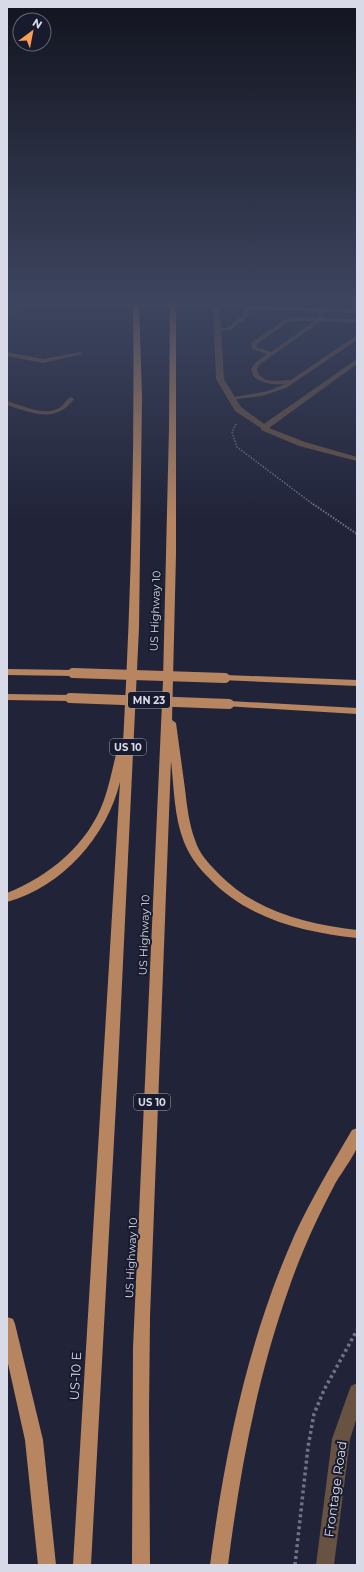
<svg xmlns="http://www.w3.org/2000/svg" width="364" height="1572" font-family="Montserrat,sans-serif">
  <rect width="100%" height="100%" fill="#212439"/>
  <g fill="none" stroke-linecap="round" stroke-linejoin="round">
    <path stroke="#707385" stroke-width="1.5" stroke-dasharray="1.5 1.5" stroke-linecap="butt" d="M236 424 232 432 237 447 314 505"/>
    <path stroke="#707385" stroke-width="2" stroke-dasharray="1.5 1.5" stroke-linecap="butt" d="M313 504 357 534"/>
    <path stroke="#707385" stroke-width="3.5" stroke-dasharray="3 3" stroke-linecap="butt" d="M295 1565 308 1447 314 1414 324 1390 357 1330"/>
    <path fill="#685242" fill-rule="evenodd" d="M323 300H329V311L324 310Z
      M245 307 250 308 249 316 230 330 215 331V329L227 328 244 314Z
      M321 308 324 310 323 318 357 319V323L321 321 259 365 257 369 259 375 266 380 275 381 291 380 357 335V340L286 388 262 396 229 400V398L268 391 285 384C273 385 264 384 254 377L251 369 255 363 267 354 252 349 251 343 284 320 295 317 318 318V310ZM295 321H315L271 352 257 347V344L288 322Z
      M7 352 43 359 80 352 83 354 43 363 7 356Z
      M71 397 74 399C56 424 32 413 7 405V401C21 405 42 416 57 409 63 407 65 400 71 397Z"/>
    <path fill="#685242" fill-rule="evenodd" d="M357 359V364L269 428 305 442 357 457V461L299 446 261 430V426Z"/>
    <path fill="#685242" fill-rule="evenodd" d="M23 300H31L7 315V310Z
      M213 300H219V305L357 309V313L220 308 224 379 241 407 267 426 268 428 264 430 235 411 216 379 213 308 173 307 170 305 173 303 213 304Z
      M357 1383V1417L350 1439 334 1565H316L332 1439 349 1391 351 1386Z"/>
    <path fill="#8d6b51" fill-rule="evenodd" d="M64 300H113L173 303 176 305 173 307 67 302Z"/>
    <path fill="#b78661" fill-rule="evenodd" d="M133 300H139L142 397 139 628 118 1067 91 1565H73L120 782C107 836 62 887 7 902V893C49 876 88 845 104 800 110 783 113 765 118 747L123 744C131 596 135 448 133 300Z
      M170 300H176V554L172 720 176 723C179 745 182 767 185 789 187 806 189 824 195 840 199 853 208 863 217 872 254 911 305 924 357 930V938C303 932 247 919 208 877 198 867 189 855 184 842 174 817 174 787 171 761L150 1317 149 1410 150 1565H132L133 1348 163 681 169 427Z
      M7 669 73 670 78 673 73 676 7 675Z
      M225 675 357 680V686L221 680 220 678 221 676Z
      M7 694 70 695 75 698 70 701 7 700Z
      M229 701 357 708V714L225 706 224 704 225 702Z
      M357 1128C357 1134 358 1141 357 1147 355 1155 339 1176 334 1186 317 1218 301 1253 289 1288 257 1378 240 1470 228 1565H210C225 1451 248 1339 295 1234 312 1198 332 1164 352 1130Z
      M7 1317 13 1319 15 1324 43 1440 56 1565H38L25 1440 7 1359Z"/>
    <path stroke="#b78661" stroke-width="10" d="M73 673 225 678
      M70 698 229 704"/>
  </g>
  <linearGradient id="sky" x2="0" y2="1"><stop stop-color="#12141f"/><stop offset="0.58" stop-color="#3d455f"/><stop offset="1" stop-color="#3d455f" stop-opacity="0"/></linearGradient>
  <rect width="364" height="520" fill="url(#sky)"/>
  <g text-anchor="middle" stroke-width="4" stroke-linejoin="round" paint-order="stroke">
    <g fill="#181b2e" stroke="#9ea1b0" stroke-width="1">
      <rect x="128" y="692" width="42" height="16" rx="3"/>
      <rect x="110" y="739" width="36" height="16" rx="3"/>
      <rect x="134" y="1094" width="36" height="16" rx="3"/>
    </g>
    <g font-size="10" font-weight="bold" fill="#d8dae8">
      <text x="149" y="704">MN 23</text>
      <text x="128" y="751">US 10</text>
      <text x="152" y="1106">US 10</text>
    </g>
    <g font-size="11" fill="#d8dae8" stroke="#181b2e">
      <text transform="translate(155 611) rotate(-88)" y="4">US Highway 10</text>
      <text transform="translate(144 935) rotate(-88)" y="4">US Highway 10</text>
      <text transform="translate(131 1258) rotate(-87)" y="4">US Highway 10</text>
    </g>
    <g font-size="13" fill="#d8dae8" stroke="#181b2e">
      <text transform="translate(75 1376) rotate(-87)" y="5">US-10 E</text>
      <text transform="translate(335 1489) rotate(-82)" y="5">Frontage Road</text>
    </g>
  </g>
  <rect width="364" height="1572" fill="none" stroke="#d8dae8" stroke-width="16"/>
  <g transform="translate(32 32) rotate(32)"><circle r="19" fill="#181b2e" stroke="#656778"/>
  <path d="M0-3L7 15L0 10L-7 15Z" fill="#fb9e51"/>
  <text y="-6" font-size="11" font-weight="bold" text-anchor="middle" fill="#d8dae8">N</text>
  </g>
</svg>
